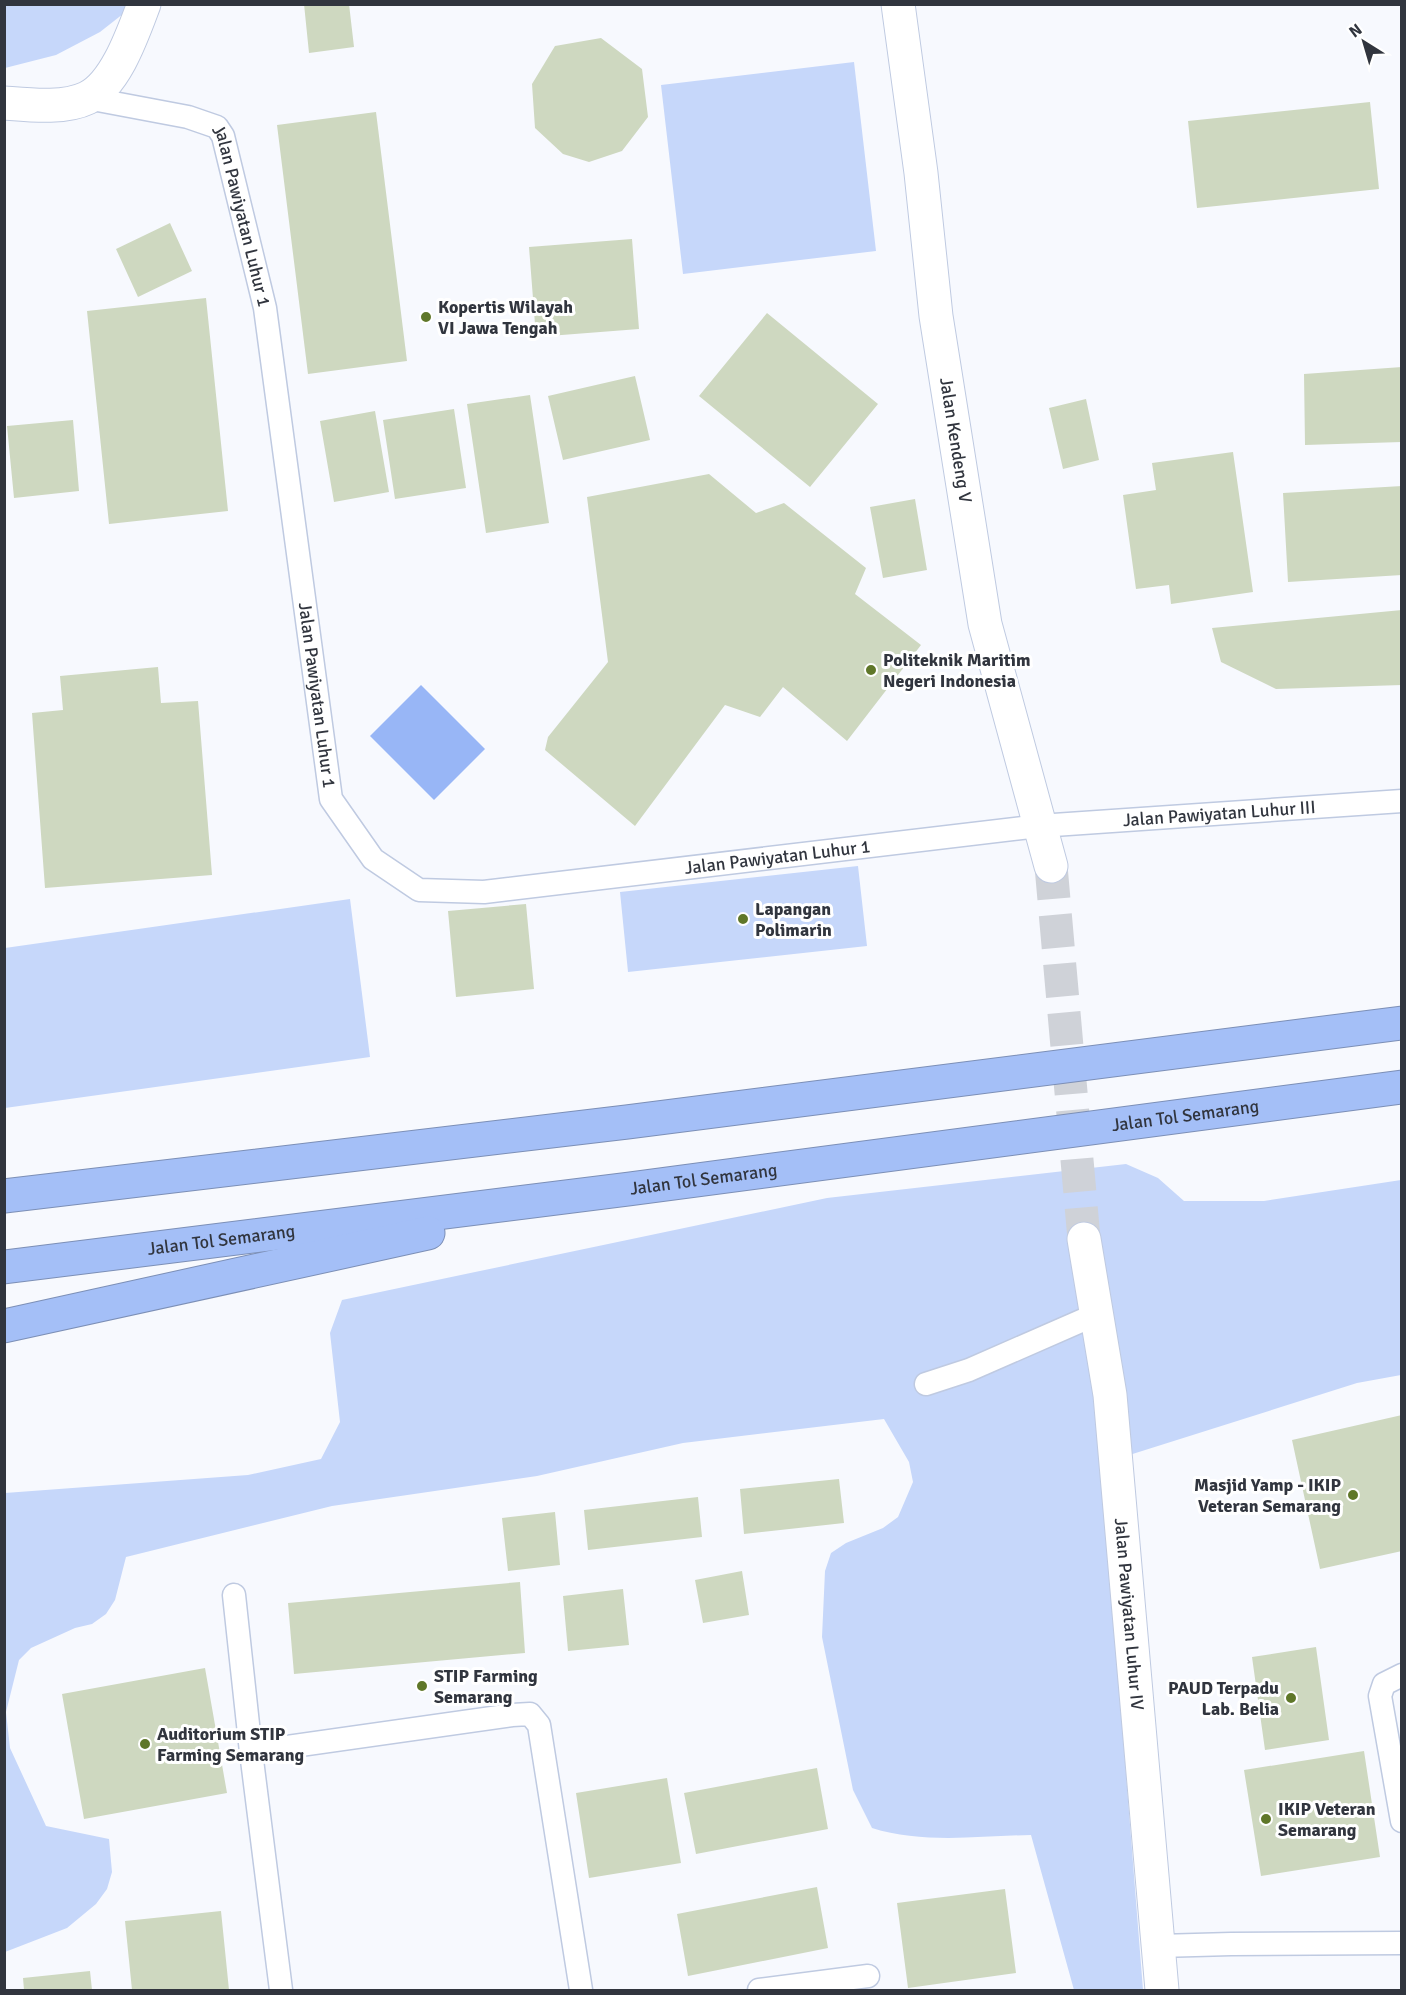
<svg xmlns="http://www.w3.org/2000/svg" width="1406" height="1995" font-family="Signika,sans-serif">
  <rect width="100%" height="100%" fill="#f7f9fe"/>
  <path fill="#c6d7fa" d="M5 5H130L128 10 100 32 56 55 5 68Z
    M854 62 876 251 683 274 661 85Z
    M858 866 867 946 628 972 620 892Z
    M350 899 370 1057 5 1108V948Z
    M1126 1164 1158 1178 1184 1201H1264L1401 1180V1375L1357 1383 1104 1463 1116 1647 1143 1990H1074L1031 1835C979 1836 922 1844 872 1828L853 1790 822 1637 825 1571 831 1553 846 1543 883 1528 898 1517 913 1482 909 1462 884 1419 683 1443 537 1476 332 1506 126 1557 115 1600 106 1614 92 1624 75 1628 31 1648 19 1660 6 1712 10 1748 46 1826 109 1839 112 1872 107 1889 96 1904 67 1928 5 1952V1493L248 1475 321 1459 340 1422 330 1333 342 1300 827 1198Z"/>
  <path fill="#98b6f6" d="M421 685 485 749 434 800 370 736Z"/>
  <path fill="#ced8c0" d="M304 4H349L354 47 309 53Z
    M601 38 642 69 648 117 622 151 589 162 563 154 535 128 532 84 555 46Z
    M1370 102 1379 189 1197 208 1188 121Z
    M376 112 407 361 308 374 277 125Z
    M170 223 192 271 138 297 116 249Z
    M632 239 639 329 536 337 529 247Z
    M206 298 228 511 109 524 87 311Z
    M767 313 878 404 810 487 699 396Z
    M1402 367V442L1305 445 1304 374Z
    M635 376 650 440 563 460 548 396Z
    M530 395 549 523 486 533 467 404Z
    M1086 399 1099 460 1063 469 1049 408Z
    M454 409 466 488 395 499 383 420Z
    M375 411 389 492 334 502 320 421Z
    M73 420 79 491 14 498 7 426Z
    M1233 452 1253 592 1171 604 1169 585 1136 589 1123 495 1156 490 1152 463Z
    M709 474 756 513 784 503 866 568 855 594 921 645 847 741 783 687 760 717 725 705 635 826 545 750 548 737 608 662 587 497Z
    M1402 486V575L1288 582 1283 493Z
    M915 499 927 570 883 578 870 507Z
    M1402 610V685L1276 689 1221 662 1212 628Z
    M158 667 161 703 198 701 212 875 45 888 32 713 63 710 60 676Z
    M526 904 534 989 456 997 448 911Z
    M1402 1415V1551L1320 1569 1292 1440Z
    M839 1479 844 1523 744 1534 740 1489Z
    M698 1497 702 1537 588 1550 584 1510Z
    M555 1512 560 1565 508 1571 502 1518Z
    M742 1571 749 1615 703 1623 695 1580Z
    M520 1582 525 1653 294 1674 288 1603Z
    M623 1589 629 1645 568 1651 563 1596Z
    M1316 1647 1329 1740 1265 1750 1252 1657Z
    M205 1668 227 1793 84 1819 62 1694Z
    M1364 1751 1380 1857 1261 1876 1244 1770Z
    M817 1768 828 1829 696 1854 684 1793Z
    M667 1778 681 1863 589 1878 576 1793Z
    M817 1887 828 1948 688 1976 677 1914Z
    M1005 1889 1016 1973 908 1988 897 1903Z
    M221 1911 229 1990H132L125 1921Z
    M90 1971 92 1990H24L23 1978Z"/>
  <g fill="none" stroke-linecap="round" stroke-linejoin="round">
    <path stroke="#cfd2d8" stroke-width="33" stroke-dasharray="33 16" stroke-linecap="butt" d="M1051 866 1084 1239"/>
    <g stroke="#bfcae1" stroke-width="25">
      <g id="service">
        <path id="s1" d="M87 98 188 117 217 127 223 136 265 308 331 799 373 859 419 890 484 892 1039 826 1402 801"/>
        <path d="M926 1384 969 1370 1097 1314"/>
        <path d="M234 1595 251 1752 281 1990"/>
        <path d="M1402 1675 1384 1684 1380 1696 1402 1821"/>
        <path d="M251 1752 512 1715 530 1714 539 1725 581 1990"/>
        <path d="M1159 1946 1231 1944 1402 1943"/>
        <path d="M759 1990 868 1976"/>
      </g>
    </g>
    <g stroke="#bfcae1" stroke-width="35">
      <g id="tertiary">
        <path id="s2" d="M898 4 921 173 936 316 985 624 1051 866"/>
        <path d="M4 103C30 105 64 109 87 98 116 84 133 33 144 4"/>
        <path id="s3" d="M1084 1239 1110 1395 1162 1990"/>
      </g>
    </g>
    <g stroke="#7c8fb6" stroke-width="35">
      <g id="motorway">
        <path d="M4 1196 627 1122 1402 1023"/>
        <path id="s4" d="M4 1267 629 1189 1402 1087"/>
        <path d="M4 1326 428 1233"/>
      </g>
    </g>
    <use href="#service" stroke="#fff" stroke-width="22"/>
    <use href="#tertiary" stroke="#fff" stroke-width="33"/>
    <use href="#motorway" stroke="#a4bff7" stroke-width="33"/>
  </g>
  <g fill="#5f7729" stroke="#fff" stroke-width="2">
    <circle cx="426" cy="317" r="6"/>
    <circle cx="871" cy="670" r="6"/>
    <circle cx="743" cy="919" r="6"/>
    <circle cx="1353" cy="1495" r="6"/>
    <circle cx="422" cy="1686" r="6"/>
    <circle cx="1291" cy="1698" r="6"/>
    <circle cx="145" cy="1744" r="6"/>
    <circle cx="1266" cy="1819" r="6"/>
  </g>
  <g text-anchor="middle" stroke-width="6" stroke-linejoin="round" paint-order="stroke">
    <g font-size="18" fill="#31353e" stroke="#fff">
      <text dy="6" stroke="none"><textPath href="#s1" startOffset="226">Jalan Pawiyatan Luhur 1</textPath></text>
      <text dy="6" stroke="none"><textPath href="#s2" startOffset="440">Jalan Kendeng V</textPath></text>
      <text dy="6" stroke="none"><textPath href="#s1" startOffset="712">Jalan Pawiyatan Luhur 1</textPath></text>
      <text dy="6" stroke="none"><textPath href="#s1" startOffset="1750">Jalan Pawiyatan Luhur III</textPath></text>
      <text dy="6" stroke="none"><textPath href="#s1" startOffset="1306">Jalan Pawiyatan Luhur 1</textPath></text>
      <text dy="6" stroke="none"><textPath href="#s4" startOffset="1191">Jalan Tol Semarang</textPath></text>
      <text dy="6" stroke="none"><textPath href="#s4" startOffset="705">Jalan Tol Semarang</textPath></text>
      <text dy="6" stroke="none"><textPath href="#s4" startOffset="219">Jalan Tol Semarang</textPath></text>
      <text dy="6" stroke="none"><textPath href="#s3" startOffset="378">Jalan Pawiyatan Luhur IV</textPath></text>
    </g>
    <g font-size="18" font-weight="bold" fill="#31353e" stroke="#fff" text-anchor="start">
      <text x="438" y="313">Kopertis Wilayah<tspan x="438" dy="21">VI Jawa Tengah</tspan></text>
      <text x="883" y="666">Politeknik Maritim<tspan x="883" dy="21">Negeri Indonesia</tspan></text>
      <text x="755" y="915">Lapangan<tspan x="755" dy="21">Polimarin</tspan></text>
      <text x="1341" y="1491" text-anchor="end">Masjid Yamp - IKIP<tspan x="1341" dy="21">Veteran Semarang</tspan></text>
      <text x="434" y="1682">STIP Farming<tspan x="434" dy="21">Semarang</tspan></text>
      <text x="1279" y="1694" text-anchor="end">PAUD Terpadu<tspan x="1279" dy="21">Lab. Belia</tspan></text>
      <text x="157" y="1740">Auditorium STIP<tspan x="157" dy="21">Farming Semarang</tspan></text>
      <text x="1278" y="1815">IKIP Veteran<tspan x="1278" dy="21">Semarang</tspan></text>
    </g>
  </g>
  <rect width="1406" height="1995" fill="none" stroke="#31353e" stroke-width="12"/>
  <g transform="translate(1364 42) rotate(323)" stroke="#ffffff" stroke-width="4.5" paint-order="stroke">
  <path d="M0-4.5L10 22L0 15L-10 22Z" fill="#31353e"/>
  <text y="-9" font-size="16" font-weight="bold" text-anchor="middle" fill="#31353e">N</text>
  </g>
</svg>
